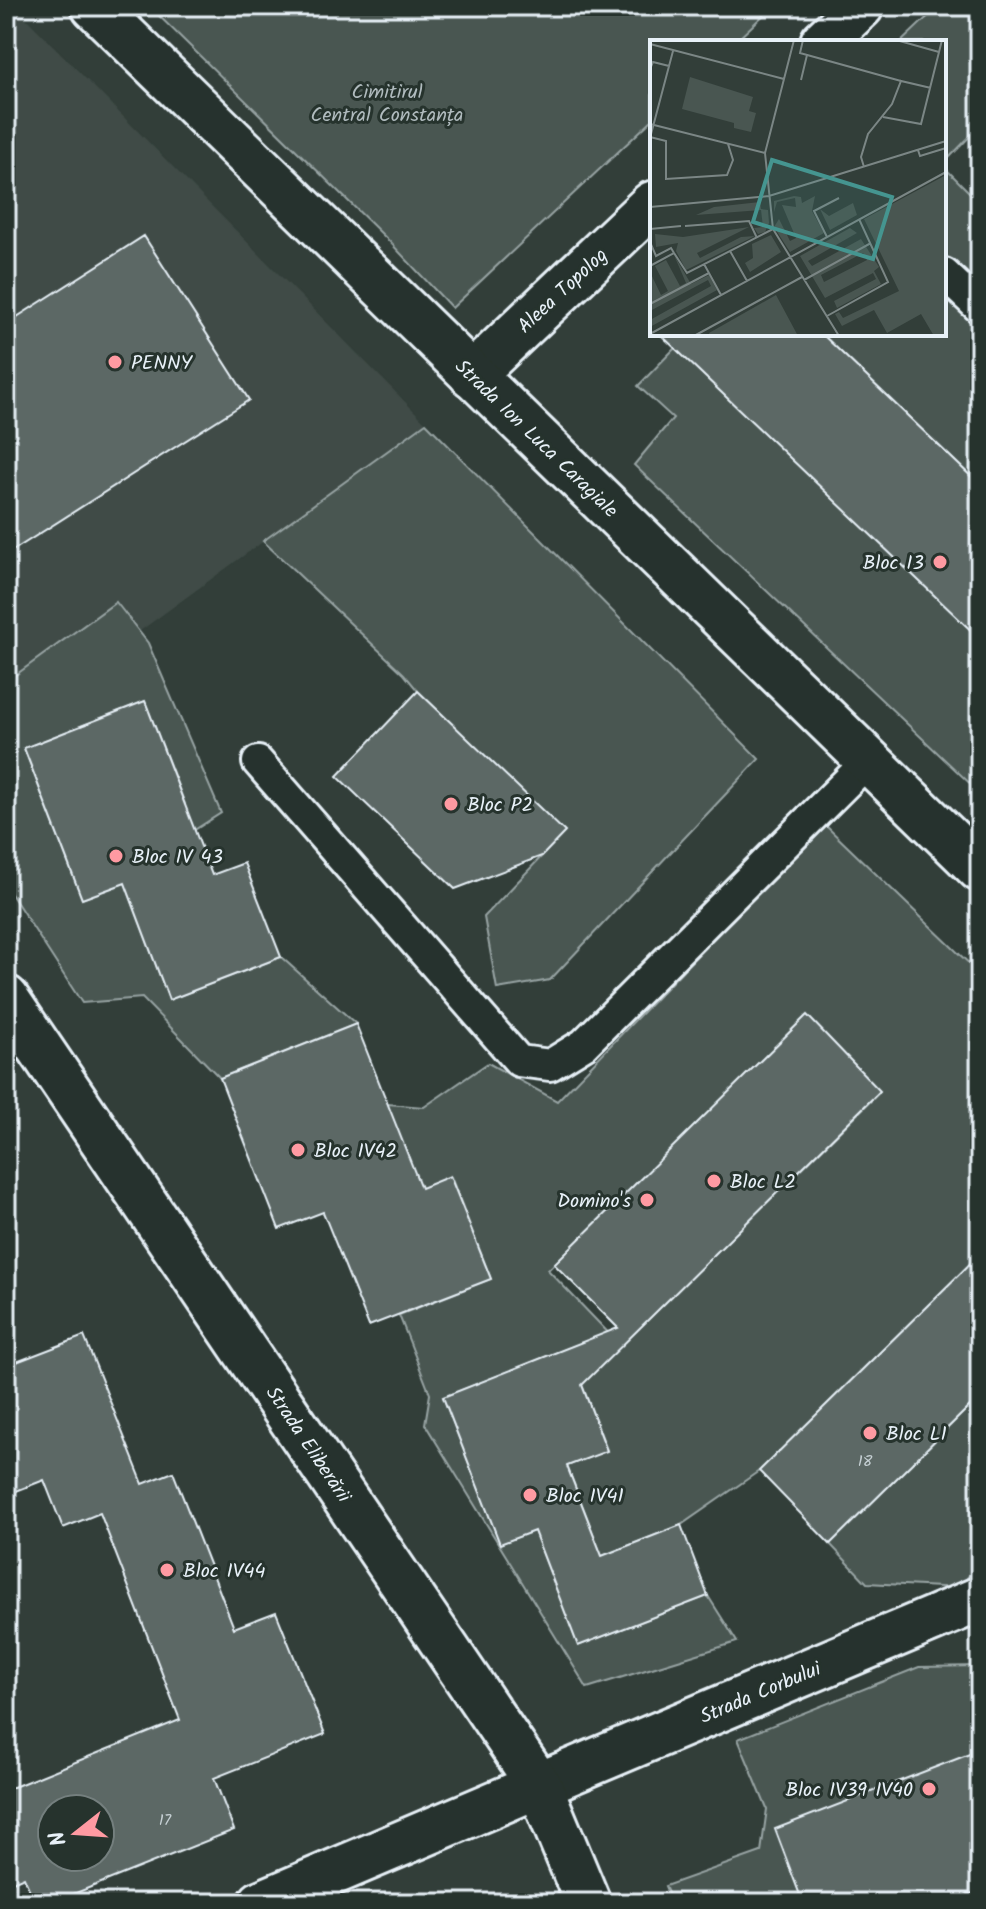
<svg xmlns="http://www.w3.org/2000/svg" width="986" height="1909" font-family="Kalam,sans-serif">
  <rect width="100%" height="100%" fill="#323e39"/>
  <filter id="ink" filterUnits="userSpaceOnUse"><feTurbulence type="fractalNoise" baseFrequency=".0125" numOctaves="2"/><feDisplacementMap in="SourceGraphic" scale="16" xChannelSelector="R" yChannelSelector="G"/><feConvolveMatrix kernelMatrix="1 2 1 2 8 2 1 2 1" color-interpolation-filters="sRGB"/></filter>
  <g filter="url(#ink)">
    <path fill="#3f4b46" d="M6 6H14L426 423 140 631 116 603 6 682Z"/>
    <path fill="#495651" stroke="#98a4a4" stroke-width="2" fill-rule="evenodd" d="M149 6H773L735 42H652V120L452 308 388 240Z
      M939 6H980V126L944 163V42H901Z
      M944 167 980 203V485L822 334H944Z
      M675 348 980 639V793L634 465 673 418 638 386Z
      M426 423 759 759 550 980 497 989 484 917 564 833 418 691 404 674 263 541Z
      M116 602 148 643 221 813 163 850 185 804 145 701 24 748 82 899 125 883 169 1000 281 957 356 1024 220 1078 142 998 82 1003 6 886V796L11 794 6 773V717L11 715 6 698V682Z
      M824 824 980 974V1254L759 1471 681 1525 602 1556 567 1466 607 1450 568 1348 443 1397 500 1543 534 1531 578 1646 708 1596 737 1642 587 1688 425 1424 430 1394 399 1315 491 1279 451 1177 370 1208 388 1104 424 1107 488 1063 557 1101ZM806 1016 880 1092 621 1346 548 1270Z
      M980 1396V1562L959 1588 867 1583 830 1544Z
      M980 1666V1750L803 1903H672L665 1886 761 1852 767 1809 738 1739 919 1667Z"/>
    <path fill="#5c6865" stroke="#e8f1f8" stroke-width="2" fill-rule="evenodd" d="M144 236 249 400 6 555V324Z
      M660 334H822L980 485V639Z
      M418 691 565 832 542 856 455 889 337 776Z
      M145 701 212 875 244 863 281 957 169 1000 125 883 82 899 24 748Z
      M807 1015 880 1091 582 1385 607 1451 567 1466 602 1556 681 1525 708 1596 578 1646 534 1531 500 1544 443 1397 618 1328 554 1264Z
      M356 1024 421 1188 450 1176 491 1279 369 1326 323 1212 279 1229 220 1078Z
      M980 1254V1396L830 1544 759 1471Z
      M84 1336 143 1484 173 1472 234 1628 276 1612 325 1734 214 1778 234 1830 51 1903H35L24 1877 6 1885V1790L180 1720 100 1513 63 1528 44 1480 6 1495V1366ZM52 1809H100V1857H52Z
      M980 1750V1890L947 1903H803L775 1829Z"/>
    <g fill="none" stroke-linecap="round" stroke-linejoin="round">
      <g stroke="#e8f1f8" stroke-width="36">
        <path id="service" d="M944 274 980 308
          M258 762 519 1061 550 1065 584 1044 869 760"/>
      </g>
      <g stroke="#e8f1f8" stroke-width="50">
        <path id="minor" d="M823 42 861 6
          M472 375 652 204
          M539 1785 980 1599"/>
      </g>
      <g stroke="#e8f1f8" stroke-width="50">
        <path id="tertiary" d="M94 6 980 869
          M6 998 539 1785 588 1903
          M261 1903 539 1785"/>
      </g>
      <use href="#service" stroke="#26332d" stroke-width="30"/>
      <use href="#minor" stroke="#26332d" stroke-width="44"/>
      <use href="#tertiary" stroke="#26332d" stroke-width="44"/>
    </g>
  </g>
  <g fill="#ff9aa2" stroke="#26332d" stroke-width="3">
    <circle cx="115" cy="362" r="8"/>
    <circle cx="940" cy="562" r="8"/>
    <circle cx="451" cy="804" r="8"/>
    <circle cx="116" cy="856" r="8"/>
    <circle cx="298" cy="1150" r="8"/>
    <circle cx="714" cy="1181" r="8"/>
    <circle cx="647" cy="1200" r="8"/>
    <circle cx="870" cy="1433" r="8"/>
    <circle cx="530" cy="1495" r="8"/>
    <circle cx="167" cy="1570" r="8"/>
    <circle cx="929" cy="1789" r="8"/>
  </g>
  <g text-anchor="middle" stroke-width="6" stroke-linejoin="round" paint-order="stroke">
    <g font-size="16" fill="#c5cfd3">
      <text x="865" y="1466">18</text>
      <text x="165" y="1825">17</text>
    </g>
    <g font-size="20" fill="#b0bbbe" stroke="#26332d">
      <text x="387" y="98">Cimitirul<tspan x="387" dy="23">Central Constanța</tspan></text>
    </g>
    <g font-size="20" fill="#e8f1f8" stroke="#26332d">
      <text transform="translate(562 290) rotate(-43)" y="7">Aleea Topolog</text>
      <text transform="translate(537 438) rotate(44)" y="7">Strada Ion Luca Caragiale</text>
      <text transform="translate(309 1444) rotate(56)" y="7">Strada Eliberării</text>
      <text transform="translate(760 1692) rotate(-23)" y="7">Strada Corbului</text>
    </g>
    <g font-size="20" fill="#e8f1f8" stroke="#26332d" text-anchor="start">
      <text x="131" y="369">PENNY</text>
      <text x="924" y="569" text-anchor="end">Bloc I3</text>
      <text x="467" y="811">Bloc P2</text>
      <text x="132" y="863">Bloc IV 43</text>
      <text x="314" y="1157">Bloc IV42</text>
      <text x="730" y="1188">Bloc L2</text>
      <text x="631" y="1207" text-anchor="end">Domino's</text>
      <text x="886" y="1440">Bloc L1</text>
      <text x="546" y="1502">Bloc IV41</text>
      <text x="183" y="1577">Bloc IV44</text>
      <text x="913" y="1796" text-anchor="end">Bloc IV39 IV40</text>
    </g>
  </g>
  <g transform="translate(650 40)">
    <rect width="296" height="296" fill="#323e39"/>
    <path d="M40 37 103 57 99 71 106 73 101 92 84 88V83L32 69ZM296 135V296H284L271 274 237 293 224 270 192 286 185 274 189 272 193 278 249 251 214 179ZM144 156 151 157 152 163 165 156 162 171 174 193 140 212 124 187 129 179 140 201 146 198 132 165 146 167 145 158 127 162 124 172V161ZM110 162 111 169 118 170 119 183 115 192 108 194 104 188 113 187 111 170 46 175 64 167ZM203 163 207 175 180 190 170 169 179 176ZM99 187 47 213 50 218 91 197 105 196 36 230 26 211 28 203 6 207 5 194 33 197ZM200 188 207 193 158 221 162 226 211 199 229 227 224 231 231 244 187 268 184 261 226 239 223 233 175 258 150 216ZM213 213 217 220 174 242 171 235ZM121 195 131 212 100 232 95 223 103 218 102 204ZM24 215 41 244 59 235 67 250 0 287V280L61 246 58 240 0 271V232L11 255 18 251 5 226 16 220 30 246 36 243ZM126 255 148 296H60L59 293Z" fill="#495651" fill-rule="evenodd"/>
    <path fill="none" stroke="#7b8685" stroke-width="2" d="M144 0 115 113 123 189 189 296M153 0 150 13 251 41M246 0 289 12M0 4 134 39M0 29 3 22 19 26M151 40 157 15M233 77 271 84 292 0M0 84 115 113M0 97 16 101V139L77 135 83 120 78 104M0 98 23 11M268 110 270 116 296 108M214 127 211 117 218 94 242 64 251 41 281 48M0 167 119 156 296 101M35 186 99 181 107 198M0 189 31 186M177 197 164 171 189 158M0 202 6 216 21 208 24 213M80 211 97 241M54 224 71 255M0 226 24 213 37 233 123 189M154 240 221 203M0 264 59 233M177 276 238 242 209 179M0 294 296 132M44 296 152 237"/>
    <path fill="#459590" fill-opacity="0.15" stroke="#459590" stroke-width="4" d="M122 120 242 157 223 219 103 182Z"/>
    <rect width="296" height="296" fill="none" stroke="#e8f1f8" stroke-width="4"/>
  </g>
  <rect width="986" height="1909" fill="none" stroke="#26332d" stroke-width="32"/>
  <rect x="16" y="16" width="954" height="1877" fill="none" stroke="#e8f1f8" stroke-width="3" filter="url(#ink)"/>
  <g transform="translate(76 1833) rotate(253)"><circle r="38" fill="#26332d" stroke="#747f7e" stroke-width="2"/>
  <path d="M0-6L14 30L0 20L-14 30Z" fill="#ff9aa2"/>
  <text y="-12" font-size="22" font-weight="bold" text-anchor="middle" fill="#e8f1f8">N</text>
  </g>
</svg>
